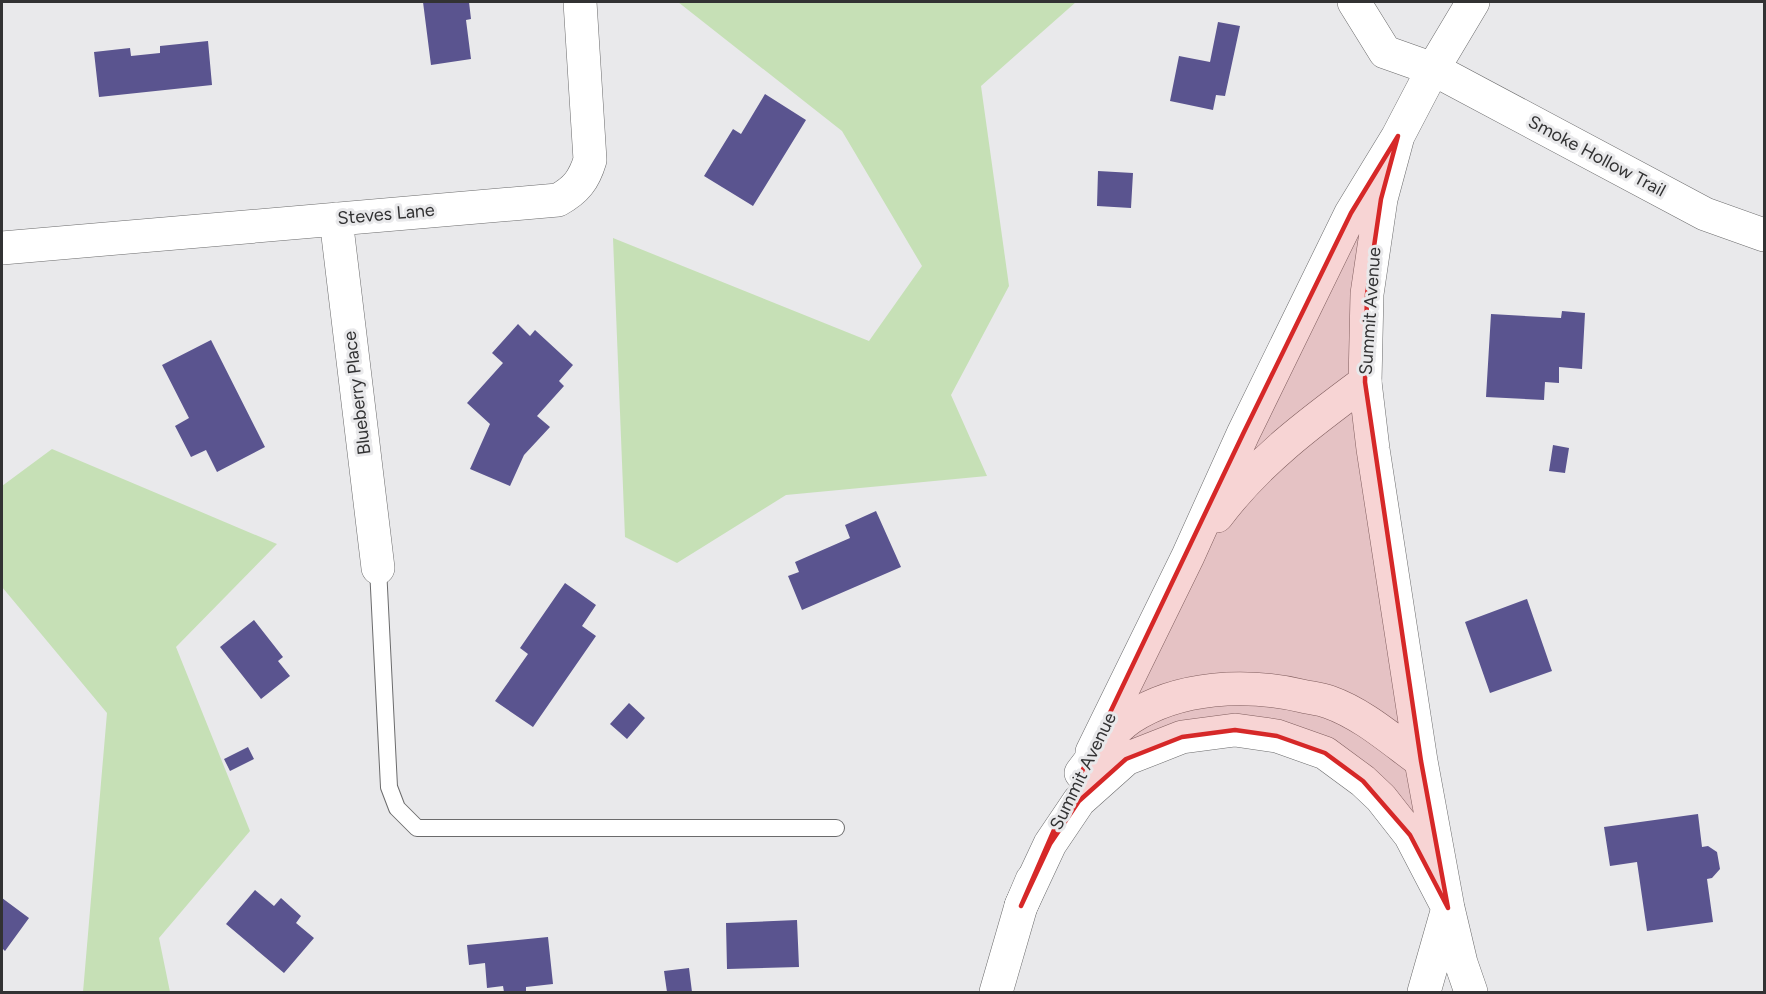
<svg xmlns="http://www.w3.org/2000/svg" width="1766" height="994" font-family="Figtree,sans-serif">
  <rect width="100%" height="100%" fill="#e9e9eb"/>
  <path fill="#c6e0b6" d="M678 2H1076L981 86 1009 286 951 395 987 476 786 495 677 563 625 537 613 238 869 341 922 266 842 131Z
    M52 449 277 544 176 647 250 831 159 938 170 992H83L107 713 2 587V486Z"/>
  <path fill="#5a548f" d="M423 2H469L471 19 466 20 471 59 431 65Z
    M1218 22 1240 26 1225 96 1216 95 1213 110 1170 101 1179 56 1210 62Z
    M208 41 212 85 99 97 94 52 130 48 131 56 160 53V46Z
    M765 94 806 120 753 206 704 176 733 129 741 134Z
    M1098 171 1133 173 1131 208 1097 206Z
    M1562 311 1585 313 1582 369 1559 367V383L1545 382 1544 400 1486 397 1491 314 1561 318Z
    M518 324 530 336 535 330 573 365 559 381 564 386 537 416 550 427 524 455 510 486 470 469 490 424 467 403 503 363 492 353Z
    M211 340 265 447 217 472 206 450 191 457 175 426 189 418 162 365Z
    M1553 445 1569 448 1565 473 1549 471Z
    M876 511 901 567 802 610 788 576 799 572 795 562 850 538 845 525Z
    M565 583 596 605 582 626 596 636 533 727 495 701 528 654 520 648Z
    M1527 599 1552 671 1490 693 1465 622Z
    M254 620 283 657 278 661 290 676 261 699 220 647Z
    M629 703 645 718 627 739 610 724Z
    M248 747 254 759 230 771 224 759Z
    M1698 814 1702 847 1708 846 1717 852 1720 869 1712 878 1707 879 1713 922 1647 931 1637 862 1610 866 1604 827Z
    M255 890 274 906 281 898 301 916 296 923 314 938 284 973 226 924Z
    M2 898 29 918 5 951 2 948Z
    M797 920 799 967 727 969 726 923Z
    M548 937 553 984 526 987V992H504L503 986 487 988 485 963 469 965 467 945Z
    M689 968 692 992H667L664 971Z"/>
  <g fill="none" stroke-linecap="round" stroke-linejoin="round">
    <g stroke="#6b6b6c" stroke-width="18">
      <path id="lane" d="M378 568 389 787 397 808 417 828H836"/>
    </g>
    <g stroke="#6b6b6c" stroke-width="34">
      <path id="street" d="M1354 2 1385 52 1433 69 1705 214 1764 235
        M336 219 378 568
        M2 248 558 200C576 190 584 180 590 160L580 2"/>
    </g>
    <g stroke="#6b6b6c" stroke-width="34">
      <path id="secondary" d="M1217 516C1257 462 1311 422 1365 382L1367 294 1381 199 1398 136 1433 69 1473 2
        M1092 752 1188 556 1243 434 1351 213 1398 136"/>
    </g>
    <g stroke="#6b6b6c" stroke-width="34">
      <path id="primary" d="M996 992 1021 906 1032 880"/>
    </g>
    <g stroke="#6b6b6c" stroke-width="34">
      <path id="highway" d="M1365 382 1373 449 1421 761 1448 908 1461 963 1471 992
        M1081 773C1096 754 1110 732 1130 718 1179 686 1246 683 1302 696 1311 698 1321 699 1329 702 1363 714 1392 740 1421 761
        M1021 906 1050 844 1079 801 1126 759 1182 737 1235 730 1277 736 1325 753 1363 781 1381 798 1410 835 1448 908 1424 992"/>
    </g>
    <use href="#lane" stroke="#fff" stroke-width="16"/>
    <use href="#street" stroke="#fff" stroke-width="33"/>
    <use href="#secondary" stroke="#fff" stroke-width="33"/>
    <use href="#primary" stroke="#fff" stroke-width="33"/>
    <use href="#highway" stroke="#fff" stroke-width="33"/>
  </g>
  <path fill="#d62828" fill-opacity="0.2" stroke="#d62828" stroke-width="4.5" stroke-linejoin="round" d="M1398 136 1381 199 1367 294 1365 382 1421 761 1448 908 1410 835 1363 781 1325 753 1277 736 1235 730 1182 737 1126 759 1079 801 1050 844 1021 906 1054 830 1243 434 1351 213Z"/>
  <g text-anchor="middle" stroke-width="6" stroke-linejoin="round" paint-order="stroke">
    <g font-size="18" fill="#323233" stroke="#e9e9eb">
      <text transform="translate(1597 156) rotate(28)" y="6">Smoke Hollow Trail</text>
      <text transform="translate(386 214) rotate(-5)" y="6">Steves Lane</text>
      <text transform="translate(1370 311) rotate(-86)" y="6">Summit Avenue</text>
      <text transform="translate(357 393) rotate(-97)" y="6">Blueberry Place</text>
      <text transform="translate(1083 771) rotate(-64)" y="6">Summit Avenue</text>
    </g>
  </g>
  <rect width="1766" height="994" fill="none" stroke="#323233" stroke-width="6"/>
</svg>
